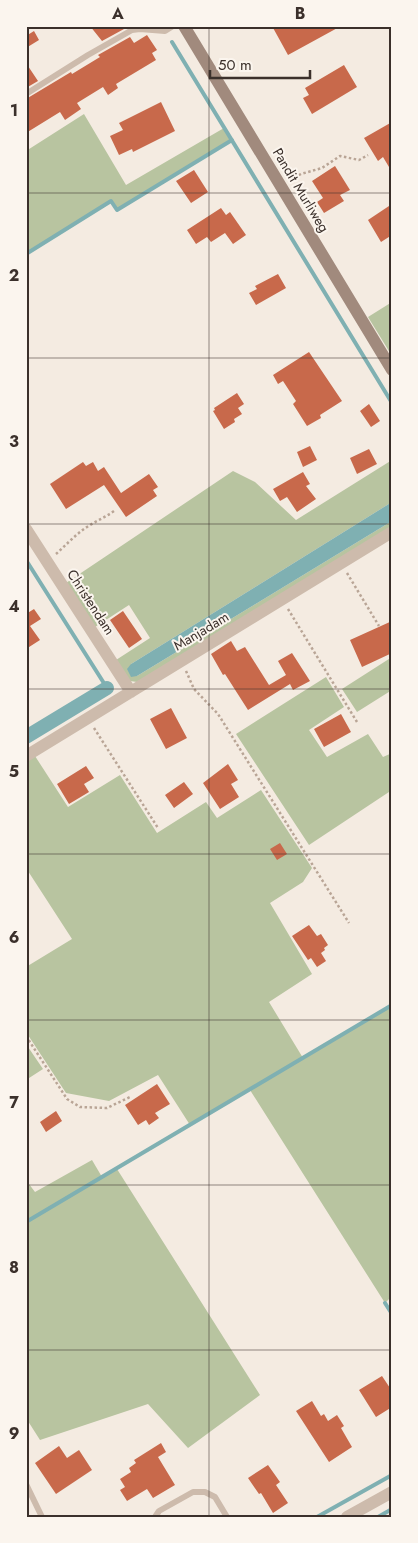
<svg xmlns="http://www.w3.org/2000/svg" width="418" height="1543" font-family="Jost,sans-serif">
  <rect width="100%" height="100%" fill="#f4ebe1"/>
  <path fill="#b8c4a0" d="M84 114 126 185 224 128 232 140 117 210 111 202 26 254V151Z
    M392 302V356L368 317Z
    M392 460V502L131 664 137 676 392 521V527L137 682 130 681 116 660 150 638 129 605 95 627 66 583 233 471 255 482 296 520Z
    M392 657V690L357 712 342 689Z
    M326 677 344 707 309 730 327 757 368 734 383 757 392 753V790L309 845 236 734Z
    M35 756 68 807 120 775 157 833 206 802 217 818 261 790 312 868 303 882 270 903 312 974 269 1002 303 1058 392 1005V1296L385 1303 250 1090 190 1125 158 1075 109 1101 66 1093 26 1032V967L72 939 26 868V761Z
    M26 1044 43 1069 26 1080Z
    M92 1160 102 1177 117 1169 260 1395 188 1448 148 1404 40 1440 26 1418V1180L35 1192Z"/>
  <path fill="#7fb0b2" d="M392 502V521L137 676 131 677 127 669 131 664Z"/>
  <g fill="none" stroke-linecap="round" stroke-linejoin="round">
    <path stroke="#7fb0b2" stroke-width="4" d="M172 42 392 403
      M26 254 111 201 117 210 232 140
      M26 560 107 688
      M26 1222 392 1005
      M385 1303 392 1314
      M317 1517 392 1475
      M378 1517 392 1509"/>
    <path stroke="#7fb0b2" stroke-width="14" d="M26 737 107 688"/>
  </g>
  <path fill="#c8694b" d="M90 26H123L124 29 102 41Z
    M272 26H341L288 55Z
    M34 31 39 40 26 48V36Z
    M147 35 157 50 152 53 156 60 116 84 118 88 108 95 103 87 77 103 81 109 65 120 60 112 26 133V99L71 72 72 74 100 57 98 55 130 37 134 43Z
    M26 63 38 81 26 88Z
    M344 65 357 87 312 114 303 98 309 95 305 88Z
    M161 102 175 131 133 152 132 149 119 155 110 136 123 130 119 123Z
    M392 122V172L383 157 378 161 364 138Z
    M335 166 350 190 340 195 344 201 324 213 317 202 323 198 312 181Z
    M194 170 208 192 191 203 176 181Z
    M392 204V235L381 242 368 220Z
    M221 208 226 215 230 212 246 235 233 244 225 233 211 242 207 237 196 244 187 230Z
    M278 274 286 288 256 305 249 293 257 289 255 286Z
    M309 352 342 401 320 415 321 418 307 426 293 404 296 401 283 381 278 384 273 375Z
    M237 393 244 404 238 408 242 414 234 419 235 422 224 429 213 411 215 410 214 408Z
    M369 404 380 421 371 427 360 411Z
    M310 446 317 460 303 467 297 452Z
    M369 449 377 464 357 474 350 458Z
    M83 462 86 466 93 462 98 471 104 467 121 493 149 474 158 487 153 490 157 496 126 517 104 485 66 509 50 484Z
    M303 472 310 484 306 486 316 499 297 512 287 497 280 501 273 489Z
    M34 609 41 619 30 626 40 640 26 649V614Z
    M123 611 142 639 129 648 110 620Z
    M392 621V653L362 667 350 640Z
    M231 641 237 651 245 647 269 685 286 675 278 661 292 653 310 681 293 690 290 684 248 710 225 674 223 675 211 654Z
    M171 708 187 738 166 749 150 719Z
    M341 714 351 732 324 747 314 729Z
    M228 764 238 780 231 784 239 797 220 809 203 783Z
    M86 766 94 778 84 784 89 792 69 804 57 784Z
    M184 782 193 794 174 808 165 795Z
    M280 843 287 854 277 860 270 849Z
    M309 925 317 936 321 934 328 945 324 948 325 950 321 953 326 961 317 967 311 958 308 960 292 936Z
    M157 1084 170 1104 155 1113 159 1118 149 1125 146 1120 138 1125 125 1105Z
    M56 1111 62 1121 46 1132 40 1122Z
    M382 1376 392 1391V1407L376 1417 359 1390Z
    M312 1401 321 1416 324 1414 328 1421 337 1415 344 1426 341 1428 352 1447 329 1462 296 1411Z
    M161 1443 166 1452 158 1457 175 1485 153 1498 147 1489 127 1501 120 1490 125 1487 120 1479 131 1472 129 1468 136 1463 134 1460Z
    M59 1446 67 1458 79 1450 92 1470 56 1494 35 1463Z
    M268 1465 280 1482 276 1485 288 1503 273 1513 261 1493 259 1494 248 1478Z"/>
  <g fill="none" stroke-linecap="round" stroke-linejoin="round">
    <path stroke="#b9a596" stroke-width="2.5" stroke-dasharray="2.5 2.5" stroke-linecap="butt" d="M290 180 301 174 322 168 340 156 359 160 368 155
      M56 554C67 544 77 533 90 525 98 520 106 517 114 511
      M347 573 379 626
      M288 609 357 722
      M186 671 194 689 218 714 349 923
      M94 728 158 828
      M26 1036 67 1099 80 1107 107 1108 130 1097"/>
    <path stroke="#cdbbac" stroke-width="6" d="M26 94 88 55 132 30 140 29 165 31 173 26
      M26 1484 42 1517
      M155 1517 159 1511 193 1492H205L215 1497 227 1517"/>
    <path stroke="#cdbbac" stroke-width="12" d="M26 529 131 692
      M26 756 392 532
      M347 1517 392 1492"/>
    <path stroke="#a18a7d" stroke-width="12" d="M184 26 392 370"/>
  </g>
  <path fill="none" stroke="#3b302b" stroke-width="1" stroke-opacity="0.55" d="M209 26V1517M26 193H392M26 358H392M26 524H392M26 689H392M26 854H392M26 1020H392M26 1185H392M26 1350H392"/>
  <g text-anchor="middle" stroke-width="4" stroke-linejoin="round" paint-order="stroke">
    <g font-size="14" fill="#3b302b" stroke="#fbf5ee">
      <text transform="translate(301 190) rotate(59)" y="5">Pandit Murliweg</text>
      <text transform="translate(91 602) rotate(57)" y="5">Christendam</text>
      <text transform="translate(201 631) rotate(-31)" y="5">Manjadam</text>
    </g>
  </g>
  <rect width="418" height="1543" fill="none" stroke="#fbf5ee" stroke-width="55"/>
  <path d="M210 70v8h100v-8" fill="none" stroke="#3b302b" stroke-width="2.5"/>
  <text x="218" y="70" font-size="15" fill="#3b302b" stroke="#fbf5ee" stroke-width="4" paint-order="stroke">50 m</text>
  <rect x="28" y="28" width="362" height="1488" fill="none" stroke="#3b302b" stroke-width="2"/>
  <g font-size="16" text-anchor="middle" font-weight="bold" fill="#3b302b">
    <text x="118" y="19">A</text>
    <text x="300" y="19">B</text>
    <text x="14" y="116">1</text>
    <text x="14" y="281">2</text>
    <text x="14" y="447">3</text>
    <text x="14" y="612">4</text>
    <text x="14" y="777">5</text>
    <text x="14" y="943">6</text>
    <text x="14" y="1108">7</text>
    <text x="14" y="1273">8</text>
    <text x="14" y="1439">9</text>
  </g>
</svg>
